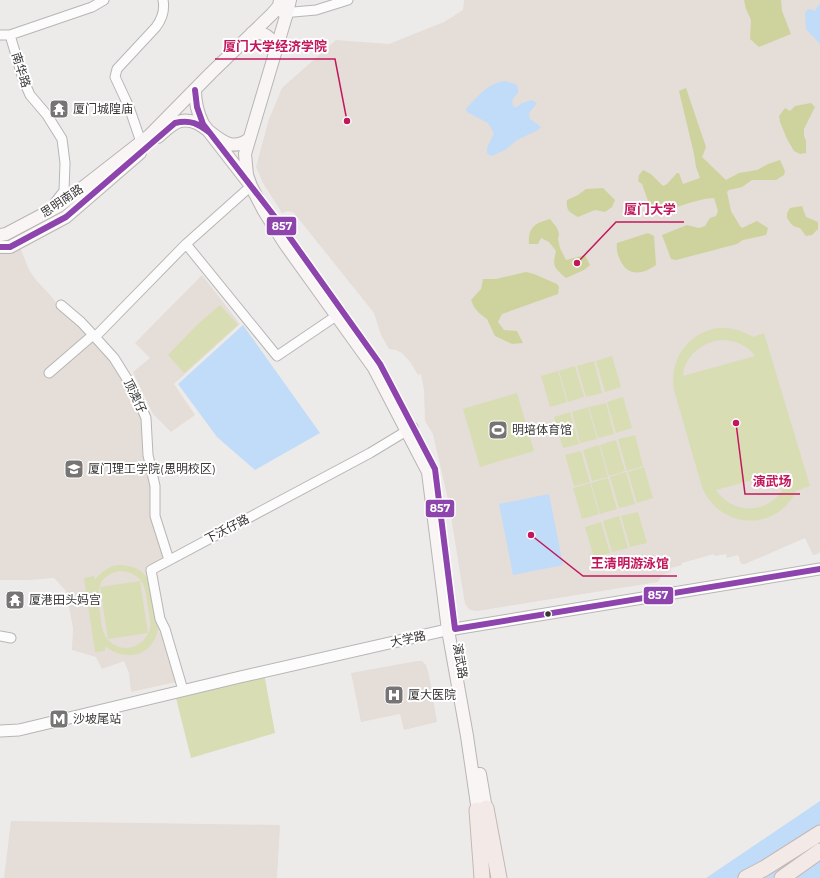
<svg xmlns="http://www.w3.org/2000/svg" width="820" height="878" font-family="Montserrat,'Noto Sans SC',sans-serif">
  <rect width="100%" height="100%" fill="#edebe9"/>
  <path fill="#e4ddd8" d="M464 0H820V553L813 555 805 538 745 564H741L738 555 727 558 726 554 715 556 714 554 682 563V565L671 568V572L662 575 658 582 477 611 470 610 465 604 449 504 433 434 425 421 424 390 421 374 418 375 411 363 402 353 396 350 389 349 381 335 374 313 294 213 288 211 282 213 263 183 256 167 269 119 282 88 336 40 389 44 444 22 463 10Z
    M20 247 29 270 36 280 52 297 59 307 80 326 111 360 130 391 141 418 143 452 166 554 164 561 149 566 176 682 131 692 129 673 124 661 102 669 96 657 72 650 73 628 66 591 54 578 29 580H0V252Z
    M202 275 240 324 174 384 195 415 171 432 153 414 133 372 150 358 135 343Z
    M417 661H422L426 665 429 675 437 722 404 730 400 714 361 722 351 673Z
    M11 821 280 825 277 878H4Z"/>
  <path fill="#d9ddb4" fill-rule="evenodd" d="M220 305 238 325 184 373 168 355 198 324Z
    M717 328C730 327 741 330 753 337L764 333 810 486 796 491C776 533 719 529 702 487L674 390C669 360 687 334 717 328ZM722 340C735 340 747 345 755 356L683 376C685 355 702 342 722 340ZM789 470C786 509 738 523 716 490Z
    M612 356 621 387 605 392 596 361Z
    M594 361 602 393 586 397 577 366Z
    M575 366 584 397 568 402 559 371Z
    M558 371 567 402 550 407 541 376Z
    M517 393 534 451 480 467 463 409Z
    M623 397 632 428 616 433 607 402Z
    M606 403 614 434 598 438 589 407Z
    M588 407 597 439 580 443 572 412Z
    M570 412 579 444 563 448 554 417Z
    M635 435 643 466 627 471 618 439Z
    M616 440 625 471 609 476 600 445Z
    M599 445 608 477 592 481 583 450Z
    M581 451 590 482 574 486 565 455Z
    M644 467 653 498 637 503 628 472Z
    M626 472 635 504 619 508 610 477Z
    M608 478 617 509 600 514 591 483Z
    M590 483 599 514 582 519 573 488Z
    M638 512 647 543 630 547 621 516Z
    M619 516 628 548 612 552 603 521Z
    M601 522 610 553 594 558 585 527Z
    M121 565C149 567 150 583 155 605 157 614 160 623 157 633 150 658 123 661 105 646V651L95 652 84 578 94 576 95 580C102 571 110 565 121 565ZM121 571C144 573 146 589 148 608 149 615 151 622 150 629 148 636 143 642 137 645 125 652 109 646 104 633 101 627 101 619 100 612 97 592 96 575 121 571Z
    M140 581 148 633 108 639 100 587Z
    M264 673 275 733 191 758 176 698Z"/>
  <path fill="#ced39e" d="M744 0H781L782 11 791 34 759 47 750 39 751 20 746 9Z
    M686 88 706 147 702 157 726 180 739 173 757 170 768 164 780 160 785 171 784 175 776 180H752L742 187 729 190 727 192 731 211 740 226 742 228 757 221 768 228 766 235 743 240 737 244 676 260 671 259 662 235 687 225 699 228 705 226 710 218 716 216 718 211 714 198C693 199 673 211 652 212L642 184 638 181 639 175 643 170 651 174 663 186 667 184 677 173H679L683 184 700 178 696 167 694 154 679 91Z
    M811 103 815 107 804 129V136L806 141V153L800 154 794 151 787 139 780 122 779 116 785 108 790 111 795 106Z
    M603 188 615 200 612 207 605 212 595 210 578 217C569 212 566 211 567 200L578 195 586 189Z
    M802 206 806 217 818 222V229L812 235 806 236 800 228C793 227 791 224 787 218V213L790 208Z
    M550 219 557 228 559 234 558 239 560 248 566 260 585 255 590 265 584 270 566 278C554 267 552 267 556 251L549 242 541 238 538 244H529C528 227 535 223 550 219Z
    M648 233 654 236 656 265C644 274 629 277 621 262 618 256 616 250 617 243Z
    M526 272 534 274 557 284 559 287 558 294 502 314 498 322 504 330 517 331 523 343 512 344 495 336 487 319 479 313 474 307 471 300 481 289 483 279H496Z"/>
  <path fill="#c0dcf8" d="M820 3V44L806 29 805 14 807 10 811 9 815 11Z
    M505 81 515 84 518 87V93C514 98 510 100 514 107H517L522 103 532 100 537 103 529 113 530 119 541 127 538 130 517 140 505 150 491 156 487 153V148L494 133 488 123 467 112 466 109C477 97 488 83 505 81Z
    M243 325 320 433 255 470 217 437 178 384Z
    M549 494 563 565 513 575 499 504Z
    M820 801V878H706Z"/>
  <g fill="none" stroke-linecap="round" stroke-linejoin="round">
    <g stroke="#b8b6b5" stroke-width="11">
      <path id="minor" d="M282 13 316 10 348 0
        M0 35H10
        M141 142 129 107 115 77 117 69 156 27C162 19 165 10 163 0
        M49 210 64 191 65 163 62 139 47 115 30 95 23 79 10 35 92 7 104 0
        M186 244 277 356 342 312
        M61 305 81 322 95 337
        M49 373 93 335
        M169 560 155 516V486L148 455 146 418 134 390 114 358 95 337 186 244 251 186
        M0 636 11 638
        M183 690 165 629 160 619 151 570 370 453 413 427"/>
    </g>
    <g stroke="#b8b6b5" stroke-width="13">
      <path id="tertiary" d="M0 731 19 730 240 677 442 631 820 569"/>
    </g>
    <g stroke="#b8b6b5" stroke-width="14">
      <path id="secondary" d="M290 0 287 13 245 154 247 175 251 186 264 211 285 244 374 368 428 472 448 630 467 736 479 818
        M252 33C265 31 271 38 276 48
        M195 90C195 102 197 112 203 124L248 182
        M158 137C165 131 172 123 181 121 207 115 222 160 249 139
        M0 235 6 234 59 206 150 135 211 73 272 14 279 6 280 0
        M0 247H10L66 217 140 153
        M480 774 487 815"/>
    </g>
    <g stroke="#c4b7b4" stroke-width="17">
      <path id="trunk" d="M486 808 499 878
        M477 810 482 878
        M746 878 765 868 820 833
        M782 878 820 851"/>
    </g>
    <use href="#minor" stroke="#fcfcfc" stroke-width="9"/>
    <use href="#tertiary" stroke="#fcfcfc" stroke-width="11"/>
    <use href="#secondary" stroke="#f9f5f4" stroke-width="12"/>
    <use href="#trunk" stroke="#f3eae8" stroke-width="15"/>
    <g stroke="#fff" stroke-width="9">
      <path id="bus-1" d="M195 90 197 107 203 124 278 221 380 364 435 469 455 629 820 569
        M0 247H10L66 217 175 123C190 119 199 124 210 133"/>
    </g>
    <use href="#bus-1" stroke="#8e44ad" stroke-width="6"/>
  </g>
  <defs>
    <g id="temple-square" transform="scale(1)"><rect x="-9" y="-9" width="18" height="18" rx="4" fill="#777574" stroke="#fff"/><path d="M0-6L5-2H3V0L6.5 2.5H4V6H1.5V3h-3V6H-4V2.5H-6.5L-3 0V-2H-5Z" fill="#fff"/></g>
    <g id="stadium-square" transform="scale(1)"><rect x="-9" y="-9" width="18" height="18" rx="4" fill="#777574" stroke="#fff"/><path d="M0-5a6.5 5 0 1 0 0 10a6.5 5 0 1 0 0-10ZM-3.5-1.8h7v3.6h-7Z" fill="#fff"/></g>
    <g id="university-square" transform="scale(1)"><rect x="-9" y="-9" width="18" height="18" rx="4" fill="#777574" stroke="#fff"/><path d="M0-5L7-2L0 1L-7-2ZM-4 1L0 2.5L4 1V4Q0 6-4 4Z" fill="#fff"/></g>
    <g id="hospital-square" transform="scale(1)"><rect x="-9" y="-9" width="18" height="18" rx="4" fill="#777574" stroke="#fff"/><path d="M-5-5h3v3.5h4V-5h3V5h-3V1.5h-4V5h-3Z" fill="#fff"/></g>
    <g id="metro-square" transform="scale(1)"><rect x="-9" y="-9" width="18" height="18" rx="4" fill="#777574" stroke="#fff"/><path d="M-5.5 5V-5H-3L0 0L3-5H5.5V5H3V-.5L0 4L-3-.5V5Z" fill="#fff"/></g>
  </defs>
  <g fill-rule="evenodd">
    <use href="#temple-square" x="59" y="109"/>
    <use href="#stadium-square" x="498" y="430"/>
    <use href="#university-square" x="74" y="469"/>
    <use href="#temple-square" x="15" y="600"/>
    <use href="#hospital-square" x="394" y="695"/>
    <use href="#metro-square" x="59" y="719"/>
  </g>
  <circle fill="#373635" stroke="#fff" stroke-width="1.5" cx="548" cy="614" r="3.5"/>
  <g text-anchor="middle" stroke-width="4" stroke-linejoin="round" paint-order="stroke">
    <g font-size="12" fill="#373635" stroke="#fff">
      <text transform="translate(21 70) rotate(72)" y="4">南华路</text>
      <text transform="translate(62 201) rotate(-34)" y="4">思明南路</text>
      <text transform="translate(135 396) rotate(64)" y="4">顶澳仔</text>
      <text transform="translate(227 529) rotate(-27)" y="4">下沃仔路</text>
      <text transform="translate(408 639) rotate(-12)" y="4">大学路</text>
      <text transform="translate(460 661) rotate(80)" y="4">演武路</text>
    </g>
    <g font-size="12" fill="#373635" stroke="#fff" text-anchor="start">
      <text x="73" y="113">厦门城隍庙</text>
      <text x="512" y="434">明培体育馆</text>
      <text x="88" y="473">厦门理工学院(思明校区)</text>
      <text x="29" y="604">厦港田头妈宫</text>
      <text x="408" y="699">厦大医院</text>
      <text x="73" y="723">沙坡尾站</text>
    </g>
  </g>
  <path fill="none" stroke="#c2185b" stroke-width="1.5" d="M347 121L335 59H215M577 263L616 222H684M736 423L745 494H800M531 535L583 576H677"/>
  <g fill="#c2185b" stroke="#fff" stroke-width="1.5">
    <circle cx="347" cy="121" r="4"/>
    <circle cx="577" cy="263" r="4"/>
    <circle cx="736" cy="423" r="4"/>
    <circle cx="531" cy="535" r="4"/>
  </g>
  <g font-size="13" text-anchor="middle" font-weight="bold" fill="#c2185b" stroke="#fff" stroke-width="4" stroke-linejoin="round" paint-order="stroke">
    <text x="275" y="51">厦门大学经济学院</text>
    <text x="650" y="214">厦门大学</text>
    <text x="772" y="486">演武场</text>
    <text x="630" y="568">王清明游泳馆</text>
  </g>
  <g stroke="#fff" stroke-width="1.5">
    <rect x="266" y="216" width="31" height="20" rx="4" fill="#8e44ad"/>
    <rect x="425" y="499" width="30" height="19" rx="4" fill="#8e44ad"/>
    <rect x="643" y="586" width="31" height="19" rx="4" fill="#8e44ad"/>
  </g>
  <g font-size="11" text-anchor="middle" font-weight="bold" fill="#fff">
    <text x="282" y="230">857</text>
    <text x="440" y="512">857</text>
    <text x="658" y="599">857</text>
  </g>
</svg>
